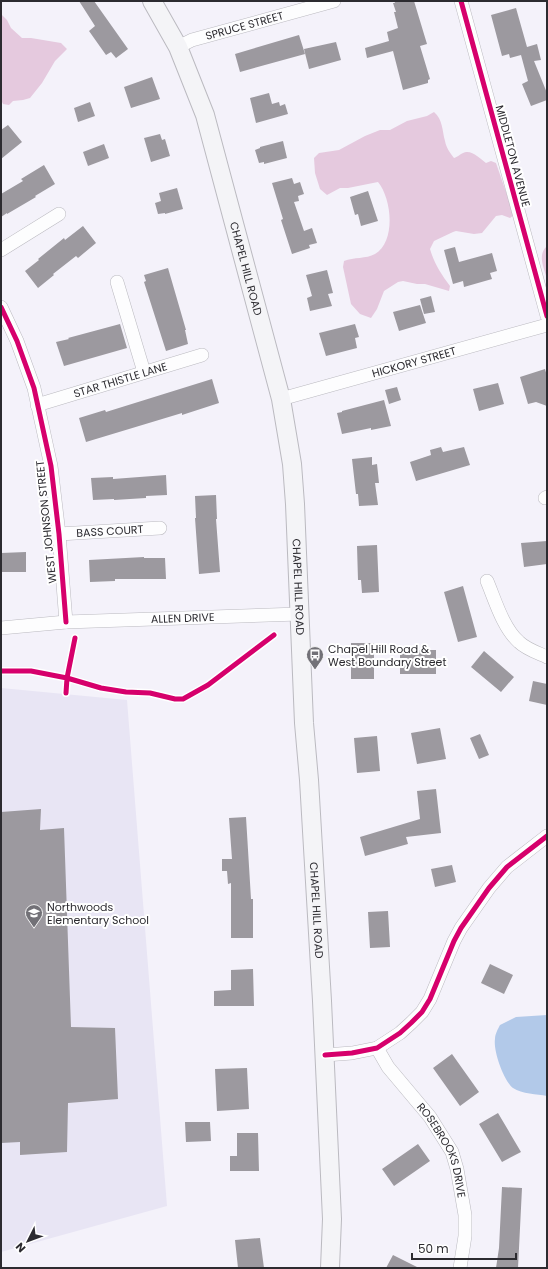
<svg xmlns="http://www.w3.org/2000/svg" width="548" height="1269" font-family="Poppins,sans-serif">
  <rect width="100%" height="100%" fill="#f4f2fa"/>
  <path fill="#e8e5f4" d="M1 688 127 700 167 1206 1 1252Z"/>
  <path fill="#e5c9de" d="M1 14 7 20 11 28 22 38H31L61 43 67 49 55 61 42 83 30 98 23 100 13 101 9 105 3 104 1 100Z
    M434 112C443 120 442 130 445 141 446 147 450 153 454 158 458 157 461 153 466 152 473 151 481 159 486 163L491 161 496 163 514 215 510 218 502 215 496 216 482 233 474 234 456 231 453 232 434 241 430 249C434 263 441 274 450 286L449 291 425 284H417L403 281 398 282 384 291 377 309 371 318 360 314 351 304 343 267 344 261C354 257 366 259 375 254 396 242 392 199 378 182L348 188H340L327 195 320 189 315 173 314 158 319 153 339 150 365 136 380 130H390L407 121 427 116Z
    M547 246V279C544 268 537 255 547 246Z"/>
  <path fill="#b2c9e9" d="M547 1015V1096C537 1094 522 1094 513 1088 504 1081 493 1051 495 1039 495 1034 498 1029 500 1025L516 1017Z"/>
  <path fill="#9c999f" d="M79 1H94L128 49 116 58 111 52 106 55 89 31 95 26Z
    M394 1H414L427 44 420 46 430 79 428 80V83L403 90 393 51 367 58 365 48 389 41 387 32 398 28 394 12H396L393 3H395Z
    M516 8 527 47 537 44 541 60 534 61 547 93V100L531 106 522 84 528 81 521 55 510 58 509 54 502 56 491 15Z
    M299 35 305 54 240 72 235 54Z
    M336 42 341 60 309 69 304 49Z
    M152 77 160 99 131 108 124 87Z
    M269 93 272 104 279 102 280 106 285 104 288 114 256 123 250 98Z
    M90 102 95 116 78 122 74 108Z
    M8 125 22 142 1 159V130Z
    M160 134 162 140 165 139 170 156 151 162 144 138Z
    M283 141 287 158 264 164V162L259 163 255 150 260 148V147Z
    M104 144 109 158 88 166 83 152Z
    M44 165 55 184 35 196 36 197 7 214V213L1 217V194L23 181 21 179Z
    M292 178 294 184 300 182 304 194 298 196 299 201 294 202 304 231 312 228 317 243 309 245 310 248 292 254 281 220 283 219 272 183Z
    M177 188 183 209 165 214V213L158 214 155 203 161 201 159 193Z
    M368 191 378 221 361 226 358 214 355 215 350 197Z
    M83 226 96 243 78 258 76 256 53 274 54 275 38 288 25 271 39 260 38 259 64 238 65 240Z
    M455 247 459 262 492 253 497 271 490 273 492 279 464 287 463 281 453 284 444 250Z
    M168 268 186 330H185L188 344 166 351 144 282 146 281 144 275Z
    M327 270 333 293 328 294 332 306 310 311 307 298 312 296 306 275Z
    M431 296 435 312 424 314 420 299Z
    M420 305 426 323 399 331 393 312Z
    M120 324 127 348 64 366 56 342 69 339 68 338Z
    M355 324 359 337 355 338 357 348 326 356 319 333Z
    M545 369 547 376V406L536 402 528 404 520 377Z
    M212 379 219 403 182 415V413L86 442 79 418 105 410 106 412Z
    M498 383 504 404 479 411 473 389Z
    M397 387 401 400 389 404 385 390Z
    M384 400 391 426 371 430V428L342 434 337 413 342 412V411Z
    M441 447 443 452 464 447 470 465 416 481 410 462 431 455 430 450Z
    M372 457V465L377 464 379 483H375L378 505 359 506 358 494H356L352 459Z
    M166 475 167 495 146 496V498L114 500V499L93 500 91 478 113 477V479Z
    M216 495 217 519H216L220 572 199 574 195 518H196L195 496Z
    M547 541V564L524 567 521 543Z
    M377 545 379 592 362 593 361 580H358L357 546Z
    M26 552V572H1V553Z
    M144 557V558H165L166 579H115V581L90 582 89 560Z
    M463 586 477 637 458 642 444 592Z
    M351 643H374V679H351Z
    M400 650H436V674H400Z
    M484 651 514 677 501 692 471 667Z
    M533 681 547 684V705L529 701Z
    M440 728 446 759 417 764 411 733Z
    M480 734 489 755 479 759 470 738Z
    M377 736 380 771 357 773 354 738Z
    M436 789 441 833 406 837 408 844 365 856 360 837 420 819 417 791Z
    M41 809 40 830 64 828 71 1027 115 1028 118 1099 68 1103 67 1152 20 1155V1142L1 1143V812Z
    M246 817 251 899H253V938H231V883L228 884 227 871H222V859H232L229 818Z
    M452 865 456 882 435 887 431 869Z
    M388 911 390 947 370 948 368 912Z
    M490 964 513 975 504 994 481 983Z
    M253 969 254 1006H214V991L231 990V970Z
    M452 1054 479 1092 460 1106 433 1068Z
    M247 1068 249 1109 217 1111 215 1069Z
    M498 1113 521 1152 502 1162 479 1124Z
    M185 1122H210L211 1141 186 1142Z
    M237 1133H258L259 1171H230V1156H237Z
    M418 1144 430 1161 394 1186 382 1169Z
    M502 1187 522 1188 518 1268H496L499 1248Z
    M260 1238 264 1268H238L235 1240Z
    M393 1255 419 1268H386Z"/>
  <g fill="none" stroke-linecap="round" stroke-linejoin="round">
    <g stroke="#bbbac0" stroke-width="14">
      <g id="street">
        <path d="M461 1 547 316"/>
        <path id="s1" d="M178 47 192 40 334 1"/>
        <path d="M1 250 59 214"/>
        <path d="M117 282 144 372"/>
        <path d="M1 307 17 341 34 388 51 466 59 534 66 622"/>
        <path id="s2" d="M281 399 547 325"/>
        <path id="s3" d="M37 405 202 355"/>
        <path d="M545 498 547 497"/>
        <path id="s4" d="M59 534 160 528"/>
        <path d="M487 581C495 600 503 628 519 642 526 649 538 653 547 657"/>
        <path id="s5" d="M1 628 66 622 299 614"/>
        <path id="s6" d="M377 1048 388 1067 430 1117 452 1152 457 1169 465 1215V1236L460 1268"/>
        <path d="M325 1055 352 1053 377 1048 400 1033 411 1023 422 1012 430 999 454 941 461 928 489 888 507 867 547 836"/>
      </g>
    </g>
    <g stroke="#bbbac0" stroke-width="20">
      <g id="secondary">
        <path id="s7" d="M152 1 178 47 205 115 281 399 292 464 295 504 304 723 309 780 322 1001 332 1219 330 1268"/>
      </g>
    </g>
    <use href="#street" stroke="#fdfdfe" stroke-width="13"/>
    <use href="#secondary" stroke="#f4f4f7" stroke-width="18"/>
    <g stroke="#fff" stroke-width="8">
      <path id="cycleway" d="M461 1 547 316
        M1 307 17 341 34 388 51 466 59 534 66 622
        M1 671H31L67 678 101 688 126 692 150 693 175 699H183L208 685 274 635
        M66 693 67 678 75 638
        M325 1055 352 1053 377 1048 400 1033 411 1023 422 1012 430 999 454 941 461 928 489 888 507 867 547 836"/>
    </g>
    <use href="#cycleway" stroke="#d6006c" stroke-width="5"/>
  </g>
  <defs>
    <g id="bus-pin" transform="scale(0.9)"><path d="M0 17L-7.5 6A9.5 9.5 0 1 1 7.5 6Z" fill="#727177" stroke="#fff"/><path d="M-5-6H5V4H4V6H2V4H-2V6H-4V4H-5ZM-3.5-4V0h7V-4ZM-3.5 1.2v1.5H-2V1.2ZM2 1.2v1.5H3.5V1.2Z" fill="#fff"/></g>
    <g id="school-pin" transform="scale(0.9)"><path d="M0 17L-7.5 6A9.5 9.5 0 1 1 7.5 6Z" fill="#727177" stroke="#fff"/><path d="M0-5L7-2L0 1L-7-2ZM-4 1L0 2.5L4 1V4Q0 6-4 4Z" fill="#fff"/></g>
  </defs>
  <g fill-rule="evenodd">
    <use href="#bus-pin" x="315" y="655"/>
    <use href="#school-pin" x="34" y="913"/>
  </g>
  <g text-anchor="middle" stroke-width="4" stroke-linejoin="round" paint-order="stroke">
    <g font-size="11" fill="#2c2b30" stroke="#fff">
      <text dy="4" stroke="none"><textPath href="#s1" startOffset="70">SPRUCE STREET</textPath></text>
      <text transform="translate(513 156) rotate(75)" y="4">MIDDLETON AVENUE</text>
      <text dy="4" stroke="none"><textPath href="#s7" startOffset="285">CHAPEL HILL ROAD</textPath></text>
      <text dy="4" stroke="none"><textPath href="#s2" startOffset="138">HICKORY STREET</textPath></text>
      <text dy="4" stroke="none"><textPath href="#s3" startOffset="87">STAR THISTLE LANE</textPath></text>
      <text transform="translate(46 522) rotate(-96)" y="4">WEST JOHNSON STREET</text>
      <text dy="4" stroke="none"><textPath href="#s4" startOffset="51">BASS COURT</textPath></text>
      <text dy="4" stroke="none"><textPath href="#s7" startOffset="609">CHAPEL HILL ROAD</textPath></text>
      <text dy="4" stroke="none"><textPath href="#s5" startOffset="182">ALLEN DRIVE</textPath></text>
      <text dy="4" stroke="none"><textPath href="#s7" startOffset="933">CHAPEL HILL ROAD</textPath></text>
      <text dy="4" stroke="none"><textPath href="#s6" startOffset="123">ROSEBROOKS DRIVE</textPath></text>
    </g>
    <g font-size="11" fill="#2c2b30" stroke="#fff" text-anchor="start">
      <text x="328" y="653">Chapel Hill Road &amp;<tspan x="328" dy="13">West Boundary Street</tspan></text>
      <text x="47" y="911">Northwoods<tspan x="47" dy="13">Elementary School</tspan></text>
    </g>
  </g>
  <rect width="548" height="1269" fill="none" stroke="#2c2b30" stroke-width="4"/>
  <g transform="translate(28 1241) rotate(228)" stroke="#ffffff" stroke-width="3" paint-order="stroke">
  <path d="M0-3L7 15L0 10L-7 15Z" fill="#2c2b30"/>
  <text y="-6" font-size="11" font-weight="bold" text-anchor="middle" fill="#2c2b30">N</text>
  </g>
  <path d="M412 1253v6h104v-6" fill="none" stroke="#2c2b30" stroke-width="2"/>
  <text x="418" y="1253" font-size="12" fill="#2c2b30" stroke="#ffffff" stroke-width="3" paint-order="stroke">50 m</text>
</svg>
